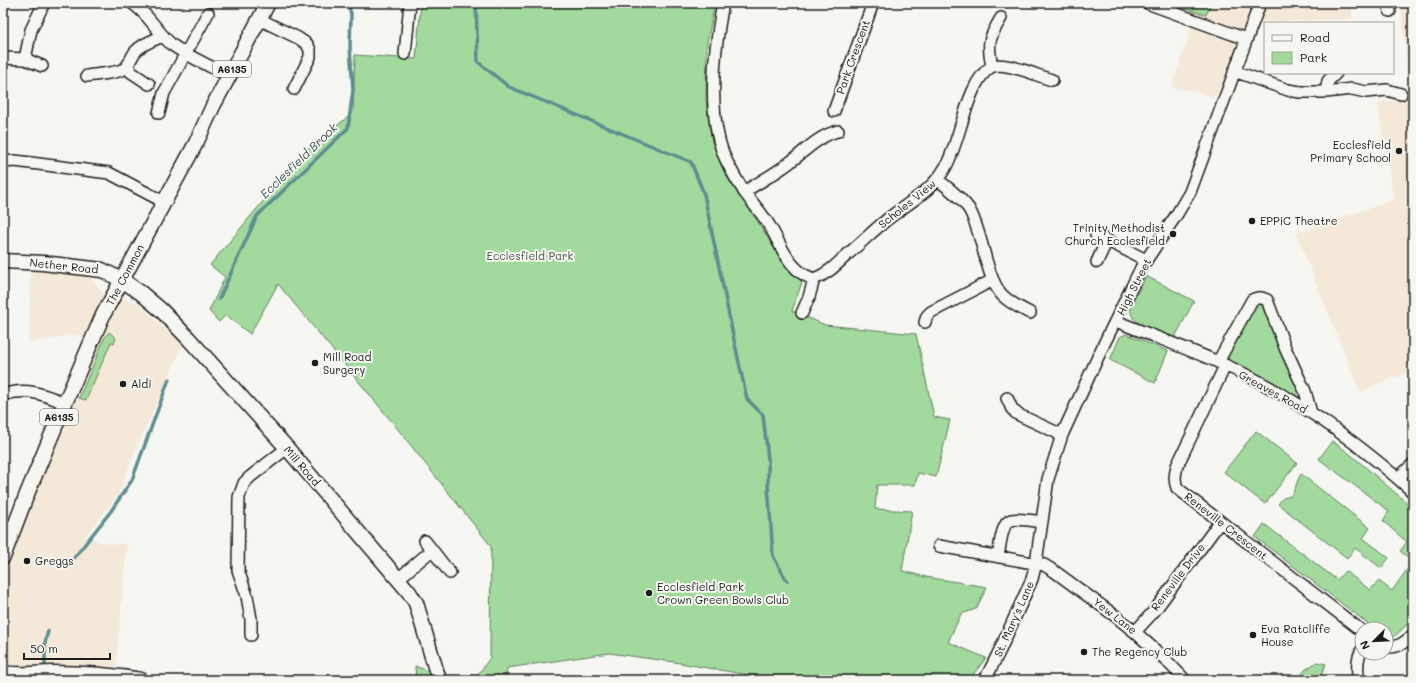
<svg xmlns="http://www.w3.org/2000/svg" width="1416" height="683" font-family="Mali,sans-serif">
  <rect width="100%" height="100%" fill="#f6f6f2"/>
  <filter id="ink" filterUnits="userSpaceOnUse"><feTurbulence type="fractalNoise" baseFrequency=".025" numOctaves="2"/><feDisplacementMap in="SourceGraphic" scale="8" xChannelSelector="R" yChannelSelector="G"/><feConvolveMatrix kernelMatrix="1 2 1 2 8 2 1 2 1" color-interpolation-filters="sRGB"/></filter>
  <g filter="url(#ink)">
    <path fill="#f4e9d9" d="M1211 3H1350L1352 4V19L1288 21H1264L1254 19 1224 98 1172 87 1196 12 1206 15Z
      M1400 3H1413V370L1360 392 1296 233 1394 200 1377 103 1412 97Z
      M31 269 73 272 91 278 103 293 138 303 183 345 133 456 118 495 85 537 111 544H127L115 680 3 678V535L52 408 83 338 76 334 29 343Z"/>
    <path fill="#a2da9e" stroke="#5f7b5d" d="M421 3H715L707 43 706 101 712 142 725 174 758 222 783 263 802 282 792 311 825 325 916 334 934 417 950 420 936 477 918 473 915 485H877L875 509 912 511 902 571 926 577 987 587 976 609 961 614 948 642 986 658 969 680H848L840 674 836 680H792L743 674 674 662 609 653 507 668 506 680H474L490 658 491 546 393 423 278 284 250 334 226 315 219 322 209 311 225 277 210 265 306 150 353 113 355 55 416 59Z
      M1171 3H1211L1206 15 1171 4Z
      M1146 276 1194 301 1174 339C1161 333 1128 326 1131 308 1134 297 1142 286 1146 276Z
      M1258 303 1263 304 1266 308 1302 397 1300 400 1230 362 1228 358 1229 352 1254 306Z
      M109 332 116 338 114 343 111 342 86 400 79 398 105 337Z
      M1126 334 1168 351 1155 383 1110 360 1120 337Z
      M1256 431 1297 463 1265 504 1224 472Z
      M1332 441 1350 454 1413 508V561L1400 551 1407 542 1383 521 1389 511 1319 459Z
      M1301 474 1370 528 1363 538 1389 558 1381 568 1355 548 1347 558 1278 504 1283 498 1291 496C1296 489 1296 482 1301 474Z
      M1264 524 1337 580 1345 571 1370 590 1379 581 1392 591 1413 561V619L1394 637 1386 638V629H1375L1255 537Z
      M1317 662 1326 664 1319 680H1297L1305 670Z
      M415 666 428 671 430 680H416Z"/>
    <g fill="none" stroke-linecap="round" stroke-linejoin="round">
      <path stroke="#5c8d90" stroke-width="3.5" d="M476 3 478 62 509 87 691 162 704 194 733 335 747 399 763 415 768 459V484L773 556 787 581
        M219 299 257 216 348 128 353 90 350 46 351 14 348 3
        M74 558 111 511 132 480 169 379
        M45 671V643L48 631"/>
      <g stroke="#1c1c1c" stroke-width="14">
        <path id="minor" d="M132 3C148 13 157 32 171 44 185 55 212 67 229 76
          M723 3C714 51 705 120 728 164 733 174 739 184 745 193 753 204 762 213 769 225 781 244 789 272 814 279 828 274 837 264 848 254 862 242 875 229 889 218 909 202 932 191 945 168 960 143 967 81 991 67 1003 60 1038 76 1052 80
          M1147 3 1246 39
          M1388 3 1390 11
          M259 19 298 38 307 44 310 50V57L294 89
          M405 54 410 3
          M3 58 25 59 42 66
          M25 59 31 30 44 3
          M128 66 131 72 149 84
          M992 66C987 43 989 38 1001 18
          M1234 71 1288 90 1300 92H1326L1352 89 1366 92 1387 90 1401 94
          M87 76C98 74 114 74 124 69 130 65 131 56 136 51 143 43 154 40 163 36
          M1326 92 1328 81 1336 73
          M834 111 873 3
          M159 113 164 93 208 13
          M3 162 15 161 109 173 164 202
          M937 179C948 188 961 197 969 209 983 233 985 276 1002 295 1010 303 1020 308 1030 313
          M744 192C759 182 775 174 789 163 805 151 818 136 838 131
          M1096 235 1146 260
          M1097 262 1107 240
          M802 313 809 297 814 279
          M1116 321C1167 342 1221 360 1269 387 1320 416 1369 452 1413 492
          M925 322 927 316 931 312 993 280
          M1218 362 1252 300C1258 297 1261 297 1267 300L1286 350 1305 391 1311 413
          M1225 366 1177 466C1175 475 1174 480 1177 488L1362 631
          M3 395C26 387 43 394 65 403
          M1007 398 1012 409 1017 414 1062 435
          M1398 478 1413 464
          M425 541 450 573
          M939 546 1044 565 1054 571 1114 615 1135 632 1165 659 1185 680
          M998 557C1000 548 1001 523 1011 520 1018 518 1034 521 1042 522
          M398 579 432 550
          M1135 632 1155 610 1220 522
          M251 635V619L247 596 238 570 239 497 244 483 250 477 287 448
          M1386 647C1398 648 1404 643 1413 635
          M985 680 1000 650 1032 579 1036 563 1048 479 1062 435 1103 346 1141 268 1177 214 1190 192 1260 3
          M1358 680C1358 669 1356 659 1362 650"/>
      </g>
      <g stroke="#1c1c1c" stroke-width="17">
        <path id="major" d="M3 261 43 263 102 270 122 280 141 293 161 310 189 339 287 448 409 592 416 603 439 680
          M3 557 27 494 65 403 103 315 196 143 213 106 268 3
          M3 673C19 676 36 673 52 673 81 673 112 675 141 680"/>
      </g>
      <use href="#minor" stroke="#f6f6f2" stroke-width="11"/>
      <use href="#major" stroke="#f6f6f2" stroke-width="14"/>
    </g>
  </g>
  <g fill="#1c1c1c" stroke="#f6f6f2" stroke-width="1.5">
    <circle cx="1399" cy="151" r="4"/>
    <circle cx="1252" cy="221" r="4"/>
    <circle cx="1173" cy="234" r="4"/>
    <circle cx="315" cy="363" r="4"/>
    <circle cx="123" cy="384" r="4"/>
    <circle cx="27" cy="561" r="4"/>
    <circle cx="649" cy="593" r="4"/>
    <circle cx="1253" cy="635" r="4"/>
    <circle cx="1084" cy="652" r="4"/>
  </g>
  <g text-anchor="middle" stroke-width="4" stroke-linejoin="round" paint-order="stroke">
    <g fill="#f6f6f2" stroke="#5d5d5c" stroke-width="1">
      <rect x="213" y="61" width="38" height="16" rx="3"/>
      <rect x="40" y="409" width="38" height="16" rx="3"/>
    </g>
    <g font-size="10" font-weight="bold" fill="#1c1c1c">
      <text x="232" y="73">A6135</text>
      <text x="59" y="421">A6135</text>
    </g>
    <g font-size="11" fill="#1c1c1c" stroke="#f6f6f2">
      <text transform="translate(853 57) rotate(-70)" y="4">Park Crescent</text>
      <text transform="translate(907 204) rotate(-39)" y="4">Scholes View</text>
      <text transform="translate(64 266) rotate(6)" y="4">Nether Road</text>
      <text transform="translate(125 275) rotate(-62)" y="4">The Common</text>
      <text transform="translate(1134 287) rotate(-63)" y="4">High Street</text>
      <text transform="translate(1273 392) rotate(29)" y="4">Greaves Road</text>
      <text transform="translate(302 466) rotate(49)" y="4">Mill Road</text>
      <text transform="translate(1226 526) rotate(38)" y="4">Reneville Crescent</text>
      <text transform="translate(1178 577) rotate(-53)" y="4">Reneville Drive</text>
      <text transform="translate(1115 616) rotate(38)" y="4">Yew Lane</text>
      <text transform="translate(1014 619) rotate(-66)" y="4">St. Mary's Lane</text>
    </g>
    <g font-size="11" fill="#1c1c1c" stroke="#f6f6f2" text-anchor="start">
      <text x="1391" y="149" text-anchor="end">Ecclesfield<tspan x="1391" dy="13">Primary School</tspan></text>
      <text x="1260" y="225">EPPiC Theatre</text>
      <text x="1165" y="232" text-anchor="end">Trinity Methodist<tspan x="1165" dy="13">Church Ecclesfield</tspan></text>
      <text x="323" y="361">Mill Road<tspan x="323" dy="13">Surgery</tspan></text>
      <text x="131" y="388">Aldi</text>
      <text x="35" y="565">Greggs</text>
      <text x="657" y="591">Ecclesfield Park<tspan x="657" dy="13">Crown Green Bowls Club</tspan></text>
      <text x="1261" y="633">Eva Ratcliffe<tspan x="1261" dy="13">House</tspan></text>
      <text x="1092" y="656">The Regency Club</text>
    </g>
    <g font-size="11" fill="#445543" stroke="#f6f6f2">
      <text x="530" y="260">Ecclesfield Park</text>
    </g>
    <g font-size="12" font-style="italic" fill="#3c5456" stroke="#f6f6f2">
      <text transform="translate(299 161) rotate(-44)" y="4">Ecclesfield Brook</text>
    </g>
  </g>
  <rect width="1416" height="683" fill="none" stroke="#f6f6f2" stroke-width="16"/>
  <rect x="8" y="8" width="1400" height="667" fill="none" stroke="#1c1c1c" stroke-width="1.5" filter="url(#ink)"/>
  <rect x="1264" y="22" width="130" height="52" fill="#f6f6f2" stroke="#9f9f9c"/>
  <rect x="1272" y="35" width="20" height="6" fill="#f6f6f2" stroke="#9f9f9c"/>
  <text x="1300" y="42" font-size="12" fill="#1c1c1c">Road</text>
  <rect x="1272" y="52" width="20" height="12" fill="#a2da9e" stroke="#9f9f9c"/>
  <text x="1300" y="62" font-size="12" fill="#1c1c1c">Park</text>
  <g transform="translate(1374 641) rotate(246)"><circle r="19" fill="#f6f6f2" stroke="#9f9f9c"/>
  <path d="M0-3L7 15L0 10L-7 15Z" fill="#1c1c1c"/>
  <text y="-6" font-size="11" font-weight="bold" text-anchor="middle" fill="#1c1c1c">N</text>
  </g>
  <path d="M24 653v6h86v-6" fill="none" stroke="#1c1c1c" stroke-width="2"/>
  <text x="30" y="653" font-size="12" fill="#1c1c1c" stroke="#f6f6f2" stroke-width="3" paint-order="stroke">50 m</text>
</svg>
